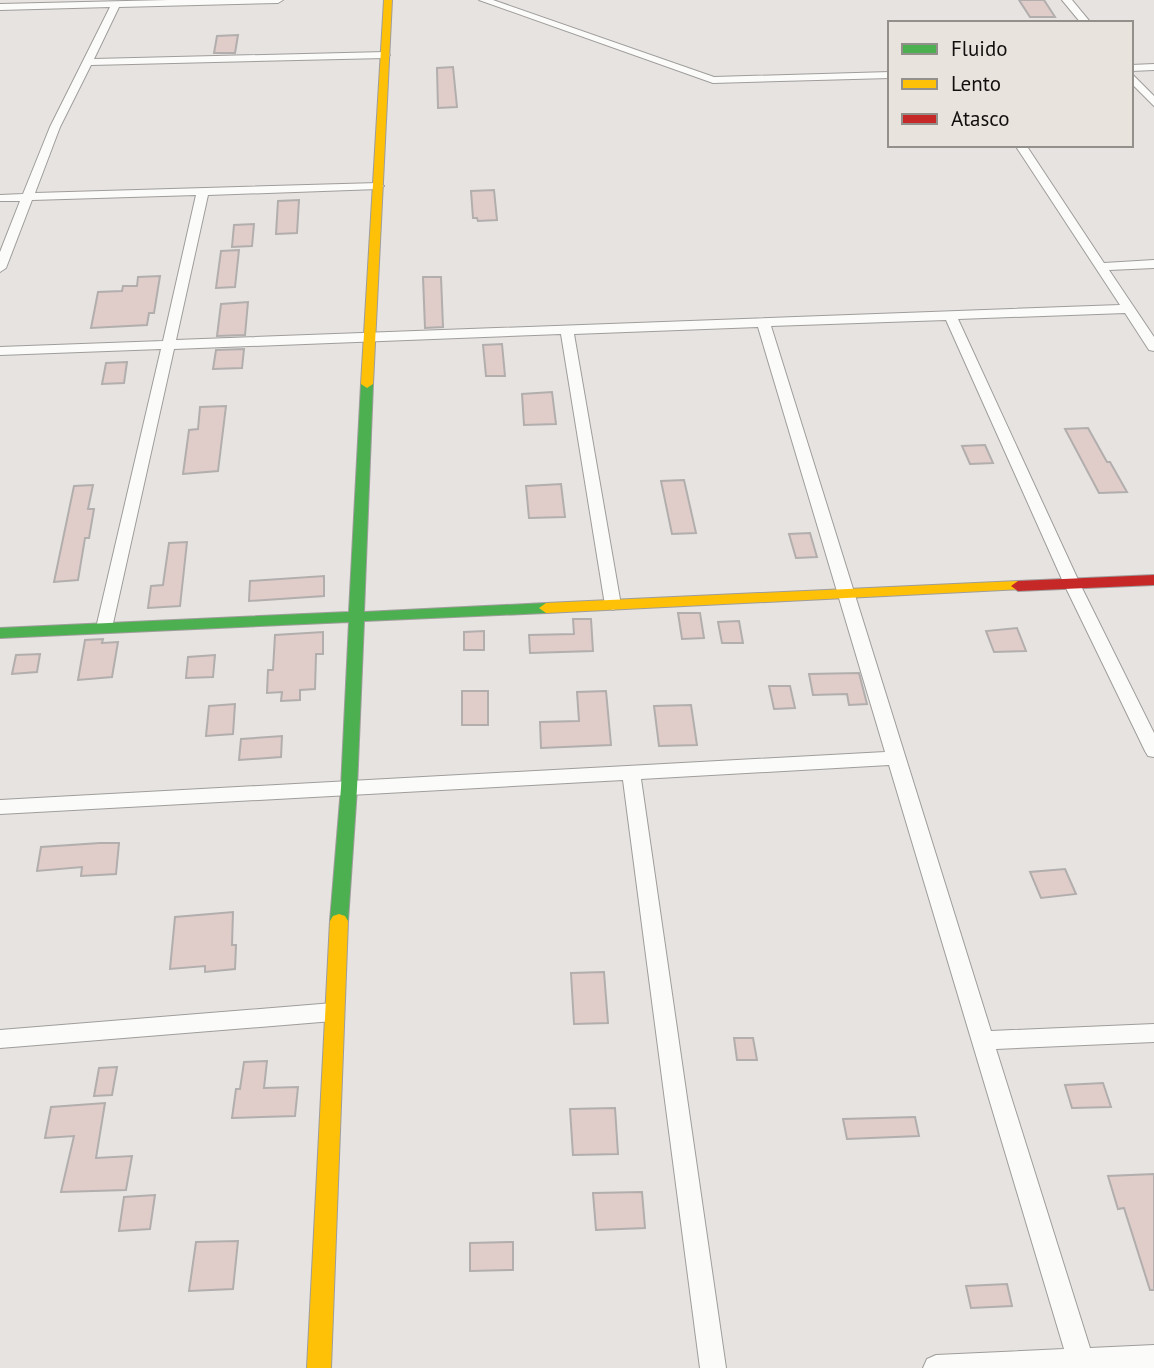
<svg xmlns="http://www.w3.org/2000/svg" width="1154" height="1368" font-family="'PT Sans',sans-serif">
  <rect width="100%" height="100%" fill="#e6e3e1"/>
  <path fill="#e0cdc9" stroke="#b1aead" stroke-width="2" d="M1019 0H1044L1055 17H1030Z
    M238 35 235 53H214L217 36Z
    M453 67 457 107 438 108 437 68Z
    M494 190 497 220 478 221 477 218H473L471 191Z
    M299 200 297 233 276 234 278 201Z
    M254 224 252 246 232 247 234 225Z
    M239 250 235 287 216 288 221 251Z
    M160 276 154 313H149L147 325 91 328 98 292 122 291 123 286H137L138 277Z
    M423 277H441L443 327 425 328Z
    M248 302 245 335 217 336 221 304Z
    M502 344 505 376H486L483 345Z
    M244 349 242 368 213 369 216 350Z
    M127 362 124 383 102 384 106 363Z
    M552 392 556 424 524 425 522 394Z
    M226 406 218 471 183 474 189 430 198 429 200 407Z
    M1088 428 1107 462H1110L1127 492 1099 493 1065 429Z
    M985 445 993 463 970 464 962 446Z
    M684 480 696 533 672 534 661 481Z
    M561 484 565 517 529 518 526 486Z
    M93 485 88 509H94L89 538H85L78 580 54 582 74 486Z
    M810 533 817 557 796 558 789 534Z
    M187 542 180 606 148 608 151 586 163 585 169 543Z
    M324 576V596L249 601 250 581Z
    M678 613H700L704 638 682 639Z
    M573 619H591L593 651 530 653 529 635 574 634Z
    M739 621 743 643H722L718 622Z
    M1017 628 1026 651 994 652 986 631Z
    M484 631V650H464V632Z
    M323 632V654H316L315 689 300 690V700L281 701 282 692 267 693 268 670H273L275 635Z
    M103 639 102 643 118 642 112 677 78 680 85 640Z
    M40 654 37 672 12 674 16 655Z
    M215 655 213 677 186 678 188 657Z
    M859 673 867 704 849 705 847 694 813 695 809 674Z
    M769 686H790L795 708 774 709Z
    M462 691H488V725H462Z
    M606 691 611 745 541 748 540 722 579 721 577 692Z
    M235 704 233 734 206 736 209 706Z
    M691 705 697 745 659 746 654 706Z
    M282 736 281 757 239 760 241 739Z
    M100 843H119L116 874 81 876 82 867 37 871 41 847Z
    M1065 869 1076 894 1041 898 1030 872Z
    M233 912 232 945H236L235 969 205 972V966L170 969 175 917Z
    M604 972 608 1023 574 1024 571 973Z
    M734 1038H753L757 1060H737Z
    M267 1061 264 1088 298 1087 295 1116 232 1118 236 1089H240L244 1062Z
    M117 1067 112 1095 94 1096 99 1068Z
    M1103 1083 1111 1107 1072 1108 1065 1085Z
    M105 1103 96 1158 132 1156 126 1190 61 1192 74 1136 45 1138 51 1107Z
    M615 1108 618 1154 573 1155 570 1109Z
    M915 1117 919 1136 847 1139 843 1119Z
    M1154 1174V1290H1150L1124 1208 1118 1209 1108 1176Z
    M642 1192 645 1228 596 1230 593 1193Z
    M155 1195 150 1229 119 1231 124 1197Z
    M238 1241 233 1289 189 1291 196 1242Z
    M513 1242V1270L470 1271V1243Z
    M1007 1284 1012 1306 971 1308 966 1286Z"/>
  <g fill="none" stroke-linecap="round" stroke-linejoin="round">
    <g stroke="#9f9d9b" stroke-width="2">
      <path id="street" d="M168 0H283L278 3 119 7 94 59 385 52 390 55 385 58 91 65 60 127 35 193 378 183 384 186 378 189 208 195 176 340 1120 305 1015 145H1026L1104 263 1154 260V268L1109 270 1154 337V351L1149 350 1125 313 958 319 1080 584 1154 733V757L1148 756 1145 751 1064 584 946 320 771 326 991 1031 1154 1024V1042L996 1049 1090 1348 1154 1345V1368H923L927 1359 936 1355 1064 1349 889 765 641 779 726 1368H700L623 780 0 814V800L885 752 758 327 574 334 621 605 613 610 605 605 561 334 174 349 112 628 104 633 98 632 96 628 161 349 0 355V347L163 341 196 195 32 200 6 268 0 272V252L20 201H0V195L23 194 50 127 110 7 0 10V4Z
        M479 0H493L714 77 890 72V78L713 83Z
        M1062 0H1072L1091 23H1081Z
        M1154 64V70L1131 71V65Z
        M1131 73 1154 96V106L1131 83Z
        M333 1003 341 1006 344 1012 341 1018 333 1021 0 1048V1030Z"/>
    </g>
    <g stroke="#9f9d9b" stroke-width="2">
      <path id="fast" d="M367 380 373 384 364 612 546 603 553 608 546 613 364 621 357 788 348 921 345 926 339 928 333 926 330 921 341 788 349 622 0 638V628L349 612 361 384Z"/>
    </g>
    <g stroke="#9f9d9b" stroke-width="2">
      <path id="slow" d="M384 0H392L373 384 367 388 361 384Z
        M1018 581 1025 586 1023 589 546 613 539 608 546 603Z
        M339 914 345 916 348 921 331 1368H307L330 921 333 916Z"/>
    </g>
    <g stroke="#9f9d9b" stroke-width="2">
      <path id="jam" d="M1154 575V585L1018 591 1011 586 1018 581Z"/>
    </g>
    <use href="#street" fill="#fbfbfa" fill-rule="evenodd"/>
    <use href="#fast" fill="#4caf50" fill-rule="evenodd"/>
    <use href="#slow" fill="#ffc107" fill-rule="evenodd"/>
    <use href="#jam" fill="#c62828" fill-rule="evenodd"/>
  </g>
  <rect x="888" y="21" width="245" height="126" fill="#e9e3de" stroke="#938f8b" stroke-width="2"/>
  <rect x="902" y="44" width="35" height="10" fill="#4caf50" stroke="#938f8b" stroke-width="2"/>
  <text x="951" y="56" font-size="21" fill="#12100e">Fluido</text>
  <rect x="902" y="79" width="35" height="10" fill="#ffc107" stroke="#938f8b" stroke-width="2"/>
  <text x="951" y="91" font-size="21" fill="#12100e">Lento</text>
  <rect x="902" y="114" width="35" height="10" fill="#c62828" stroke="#938f8b" stroke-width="2"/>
  <text x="951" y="126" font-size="21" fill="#12100e">Atasco</text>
</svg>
